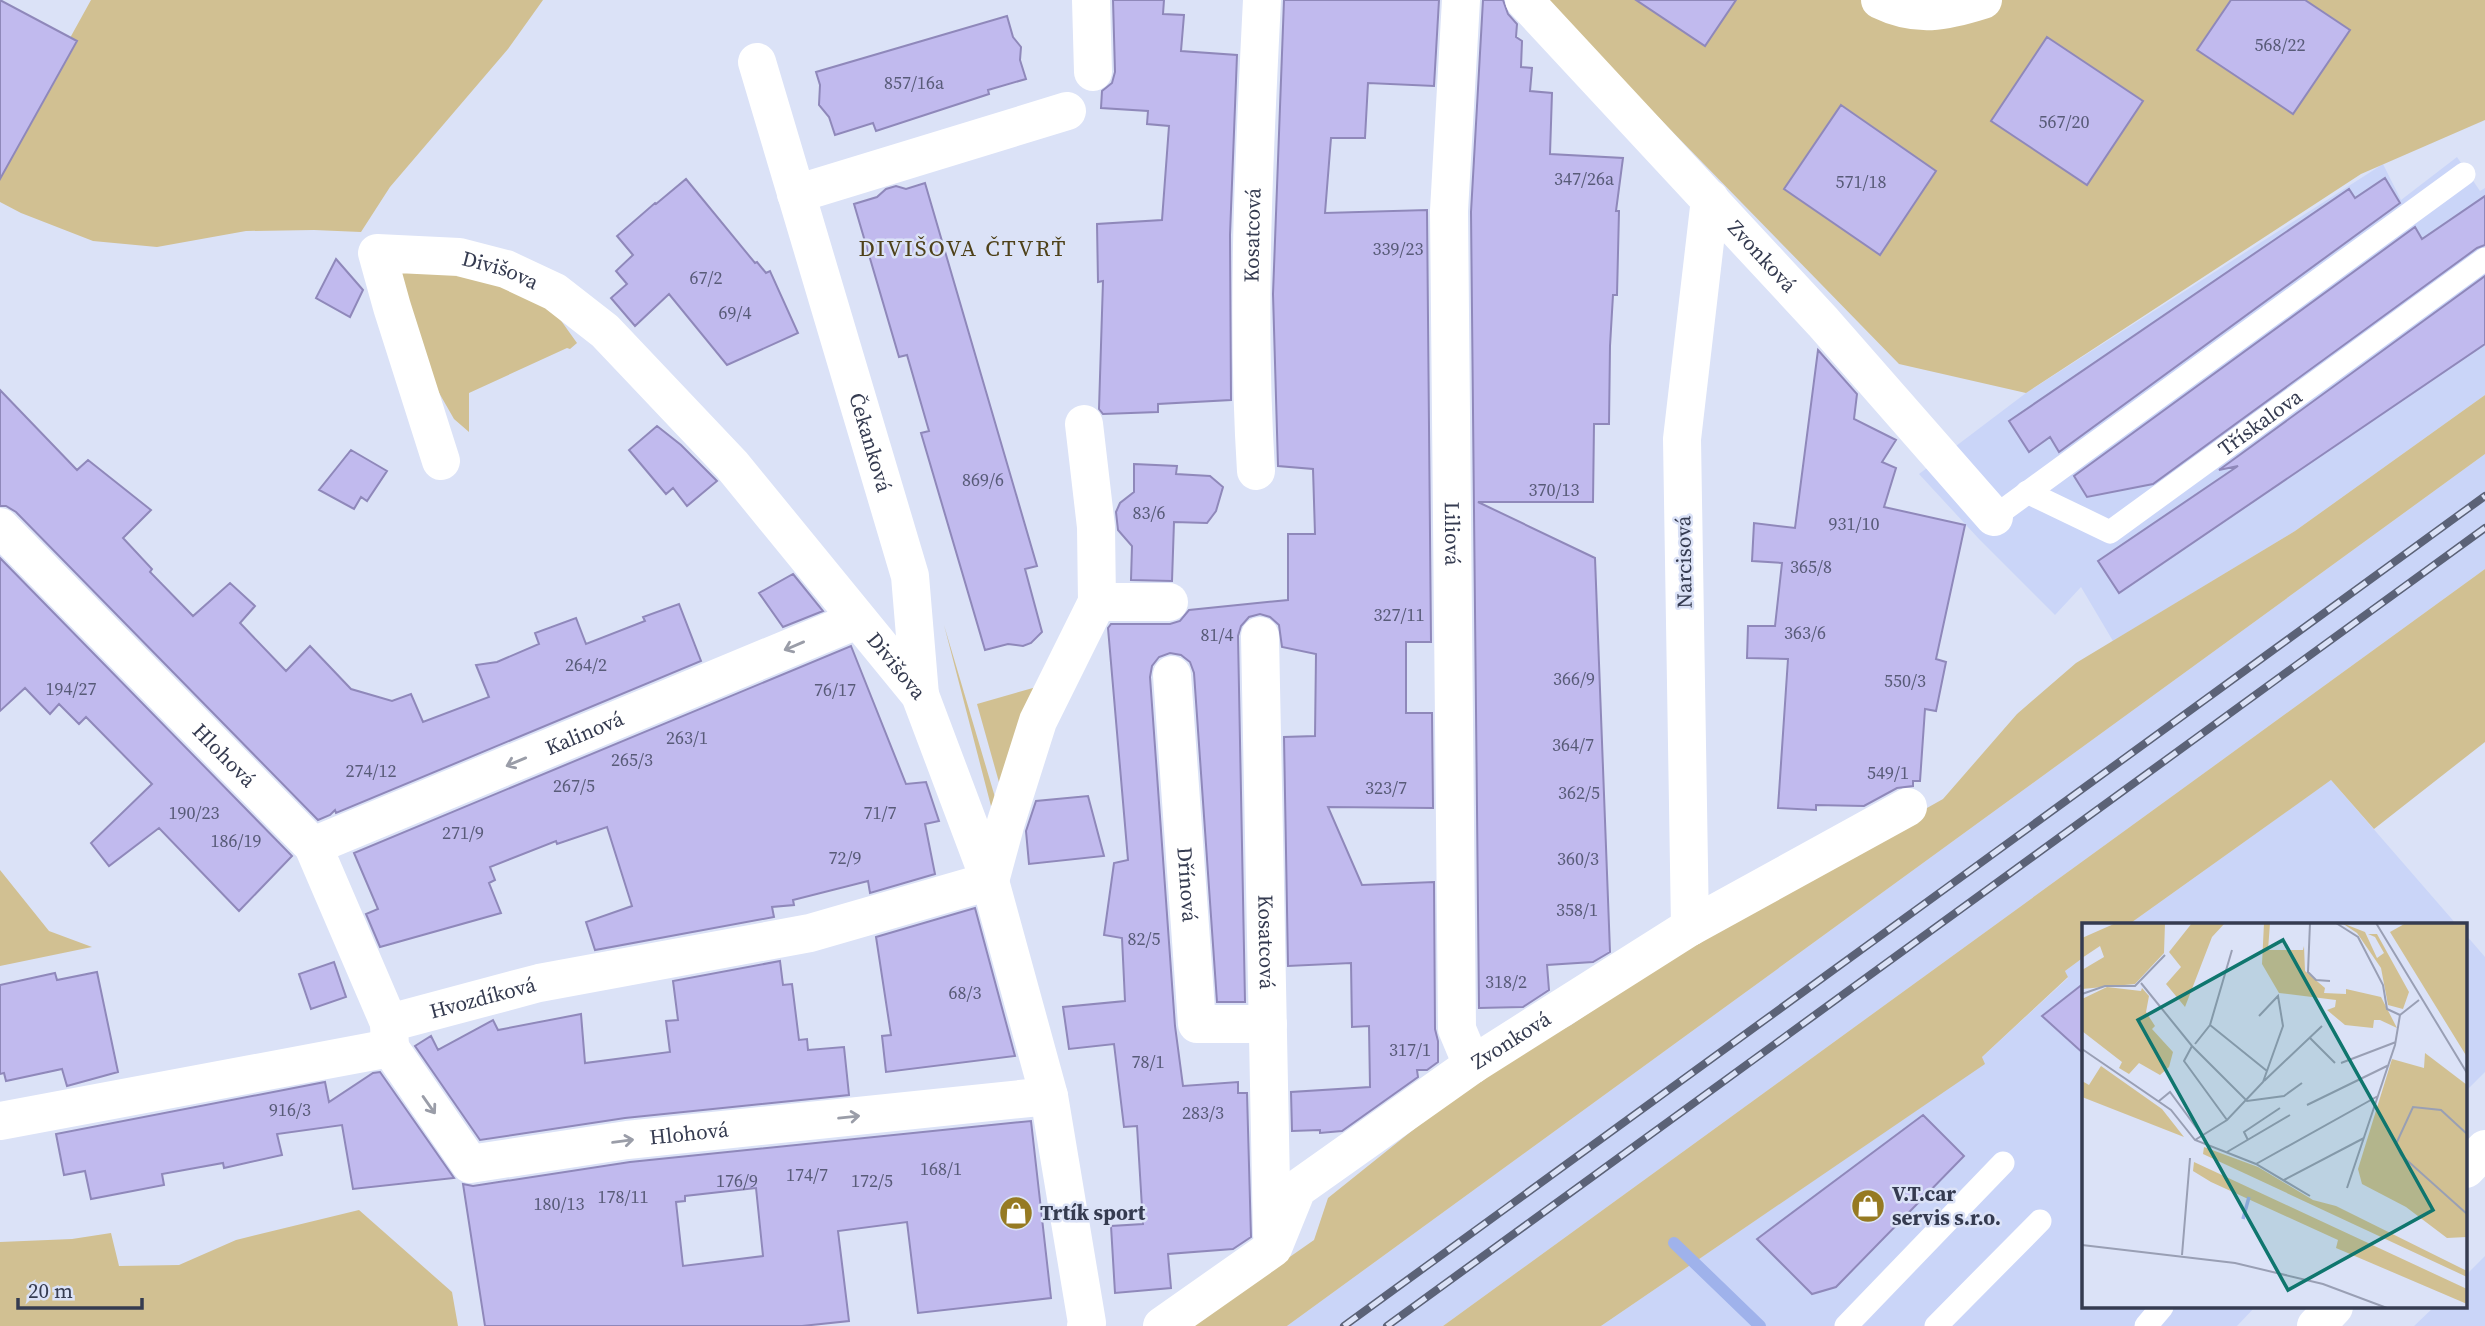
<svg xmlns="http://www.w3.org/2000/svg" width="2485" height="1326" font-family="'Source Serif 4',serif">
  <rect width="100%" height="100%" fill="#dbe2f7"/>
  <path fill="#cad5f8" d="M2457 157 2480 191 2485 188V395L2295 531 2113 641 2081 587 2055 615 1979 539 1919 474 2026 393 2383 164 2401 200Z
    M2485 454V569L1443 1326H1287Z
    M2331 780 2457 925H2128L2318 789Z
    M2466 935 2485 957V1072L2466 1091Z
    M2084 957V1307H2255L2237 1326H1601L1984 1064 1982 1057 2068 978 2065 971Z
    M2485 1256V1326H2414L2434 1307H2466V1275Z"/>
  <path fill="#d1c092" d="M91 0H543L508 49 390 187 361 232 314 230 246 231 157 247 93 241 21 213 0 202V140L17 149 77 42 70 38Z
    M1544 0H2485V120L2361 174 2026 393 1899 364Z
    M395 271 477 275 522 290 557 315 577 343 570 349 567 348 469 393V432L454 419 434 384Z
    M2485 395V454L1287 1326H1191L1314 1240 1328 1198 1499 1061 1571 1025 1712 929 1943 799 2017 714 2076 663 2295 531Z
    M2485 569V742L2374 829 2331 780 2128 925H2084V957L2065 971 2068 977 1982 1057 1985 1064 1601 1326H1443Z
    M944 625 997 804 991 806Z
    M1047 684 1004 800 977 704Z
    M0 870 49 931 92 947 0 966Z
    M359 1210 452 1292 458 1326H0V1242L72 1239 111 1233 119 1266 179 1265 236 1240Z"/>
  <g fill="none" stroke-linecap="round" stroke-linejoin="round">
    <path stroke="#9fb2eb" stroke-width="12" d="M1674 1243 1760 1326"/>
  </g>
  <path fill="#c1baee" stroke="#8f88ba" stroke-width="2" fill-rule="evenodd" d="M0 0 77 41 0 179Z
    M1113 0H1164L1163 14 1184 15 1181 51 1237 55 1230 235 1231 400 1158 404V412L1103 414 1099 409 1103 281 1098 282 1097 224 1162 220 1169 126 1147 124 1148 111 1101 108 1102 91 1112 83 1115 72Z
    M1284 0H1439L1434 86 1368 83 1365 138H1331L1325 213 1427 210 1431 642H1406V713H1432L1433 808 1328 807 1362 885 1434 882 1435 1029 1438 1041V1062L1427 1070H1417L1418 1077 1342 1131 1320 1133V1130L1292 1131 1291 1092 1370 1087 1369 1026 1352 1027 1351 963 1288 966 1284 737 1315 736 1316 654 1282 647 1279 625 1270 617 1260 614 1249 617 1241 626 1238 636 1245 1002H1217L1194 673 1190 662 1181 655 1170 653 1159 657 1152 666 1150 677 1175 1026 1183 1086 1238 1082V1093H1247L1251 1237 1233 1249 1168 1254 1171 1288 1115 1293 1111 1226 1143 1224 1137 1126 1124 1127 1114 1044 1069 1049 1063 1007 1125 1001 1122 938 1104 935 1114 863 1128 860 1108 628 1111 624H1170L1180 621 1189 610 1288 600V534H1315L1313 469 1278 466 1273 294Z
    M1483 0H1503L1508 14 1517 24 1516 37 1522 41 1521 67 1532 68 1530 91 1552 93 1550 154 1623 158 1616 211H1619L1617 295H1613L1610 346 1609 424H1594L1593 502H1478L1595 558 1610 952 1593 962 1547 965 1549 990 1523 1007 1479 1008 1471 212Z
    M1636 0H1736L1705 46Z
    M2231 0H2305L2350 30 2293 114 2197 50Z
    M1007 16 1013 37 1021 47 1020 60 1026 79 988 90 989 94 876 131 873 123 835 135 829 117 819 105 820 85 816 72Z
    M2047 37 2143 101 2087 185 1991 121Z
    M1841 105 1936 171 1880 255 1784 189Z
    M2385 178 2400 203 2059 452 2050 437 2029 452 2009 421 2349 189 2355 198Z
    M686 179 755 263 757 262 766 273 770 271 798 333 727 365 669 294 635 326 611 298 627 284 616 271 633 255 617 236 655 203 656 204Z
    M925 183 1037 566 1025 569 1042 632 1031 643 1023 646 1008 644 985 650 921 433 929 431 907 355 899 357 854 204 877 197 886 189 896 186 906 189Z
    M2485 196V245L2477 248 2153 484 2087 497 2074 476 2415 227 2422 239Z
    M336 259 363 290 350 317 316 298Z
    M2485 276V344L2119 593 2098 561 2238 466 2219 470Z
    M1818 350 1857 394 1854 419 1896 440 1882 462 1896 468 1884 507 1965 525 1936 659 1946 662 1936 711 1925 709 1920 781H1913V786L1897 788 1864 806 1816 805V810L1778 808 1788 659 1747 658 1748 626H1775L1782 563 1752 561 1754 523 1795 528Z
    M0 390 77 470 88 460 151 510 123 538 152 569 150 572 193 616 230 583 255 606 240 623 286 671 310 646 351 689 392 701 411 694 423 722 489 697 476 665 497 662 539 644 535 633 576 618 586 644 645 621 643 617 679 604 701 661 336 813 335 810 330 815 318 820 16 512 6 506H0Z
    M657 426 681 445 717 481 687 506 673 488 666 494 629 450Z
    M351 450 387 471 367 501 361 497 354 509 319 490Z
    M1134 464 1177 466 1176 474 1210 476 1223 487 1216 511 1207 523 1174 522 1172 581 1131 580 1132 546 1118 530 1116 512 1120 503 1134 492Z
    M0 558 292 856 239 911 159 828 109 866 91 843 152 784 86 717 79 724 59 704 50 714 25 688 0 711Z
    M793 574 823 611 783 627 759 593Z
    M851 646 906 784 926 782 939 821 925 824 935 874 870 893 868 881 793 900 794 905 772 907 774 917 595 950 586 922 632 906 607 827 557 844 556 841 490 867 495 880 489 883 501 913 380 947 366 914 378 909 354 853Z
    M1088 796 1104 856 1029 864 1026 831 1036 801Z
    M975 908 1015 1056 886 1072 882 1036 891 1035 876 937Z
    M780 961 783 985 792 984 799 1040 807 1039 808 1050 844 1047 849 1095 625 1118 480 1140 415 1046 431 1036 438 1050 493 1020 498 1030 581 1014 585 1063 670 1052 666 1021 678 1020 673 981Z
    M334 962 346 997 311 1009 299 974Z
    M97 972 118 1072 67 1086 62 1069 6 1081 4 1073 0 1074V985L55 973 57 980Z
    M2084 983V1054L2042 1016Z
    M380 1072 454 1178 353 1189 342 1125 277 1134 282 1155 224 1168 223 1163 162 1174 164 1185 91 1199 85 1171 64 1175 56 1134 325 1082 329 1102 373 1073Z
    M1923 1115 1964 1156 1836 1287 1812 1294 1757 1239Z
    M1031 1121 1051 1298 918 1313 907 1222 838 1231 849 1321 802 1326H485L463 1184 473 1186 630 1162ZM756 1188 763 1256 683 1266 676 1202 685 1201V1196Z"/>
  <g fill="none" stroke-linecap="round" stroke-linejoin="round">
    <g stroke="#fff" stroke-width="23">
      <path id="s1" d="M2027 492 2110 532 2485 259"/>
      <path d="M1994 517 2464 174"/>
      <path d="M1846 1326 2003 1163"/>
      <path d="M1936 1326 2040 1221"/>
      <path d="M2146 1326 2162 1307"/>
    </g>
    <g stroke="#fff" stroke-width="38">
      <path d="M1091 0 1093 72"/>
      <path id="s2" d="M1461 0 1449 211 1457 1029 1472 1065"/>
      <path id="s3" d="M1524 0 1823 322 1994 517"/>
      <path d="M1880 0C1917 18 1945 12 1983 0"/>
      <path id="s4" d="M757 62 910 576 920 695"/>
      <path d="M796 194 1067 111"/>
      <path id="s5" d="M441 461 392 307 377 253 459 257 506 269 555 292 605 331 732 465 920 695 990 881 1049 1096 1087 1323 1086 1326"/>
      <path id="s6" d="M1256 471C1246 314 1254 157 1262 0"/>
      <path id="s7" d="M0 527 313 846 389 1023"/>
      <path d="M1097 602H1169"/>
      <path id="s8" d="M1260 636 1272 1235"/>
      <path id="s9" d="M1172 675 1197 1024H1268"/>
      <path id="s10" d="M313 846 857 620"/>
      <path d="M1690 927 1682 439 1710 199"/>
      <path id="s11" d="M390 1048 389 1023 539 983 810 933 990 881 1006 822 1038 721 1097 602 1096 527 1084 424"/>
      <path id="s12" d="M390 1048 470 1164 627 1140 1049 1096"/>
      <path d="M0 1121 390 1048"/>
      <path id="s13" d="M1162 1326 1273 1248 1297 1189 1472 1065 1690 927 1908 807"/>
    </g>
    <path stroke="#fff" stroke-width="38" d="M2466 1169 2485 1149
      M2316 1326 2334 1307"/>
    <g stroke="#5b6277" stroke-width="8">
      <path id="rail" d="M1344 1326 2485 496
        M1387 1326 2485 528"/>
    </g>
    <use href="#rail" stroke="#dbe2f7" stroke-width="5" stroke-dasharray="16" stroke-linecap="butt"/>
  </g>
  <defs><path id="oneway-shaft" d="M-6 0H5M1.5-3L5.5 0L1.5 3" fill="none" stroke-width="1.6" stroke-linecap="round" stroke-linejoin="round" transform="scale(1.75)"/></defs>
  <g stroke="#9a9da8">
    <use href="#oneway-shaft" transform="translate(794 646) rotate(157)"/>
    <use href="#oneway-shaft" transform="translate(516 762) rotate(157)"/>
    <use href="#oneway-shaft" transform="translate(429 1105) rotate(55)"/>
    <use href="#oneway-shaft" transform="translate(849 1117) rotate(-6)"/>
    <use href="#oneway-shaft" transform="translate(623 1141) rotate(-8)"/>
  </g>
  <defs>
    <g id="shop-disc" transform="scale(1.75)"><circle r="9.5" fill="#967a22" stroke="#dbe2f7"/><path d="M-5-2.5h2.3a2.7 3.5 0 0 1 5.4 0H5L5.5 6h-11ZM-1.5-2.5h3a1.5 2.3 0 0 0-3 0Z" fill="#fff"/></g>
  </defs>
  <g fill-rule="evenodd">
    <use href="#shop-disc" x="1868" y="1206"/>
    <use href="#shop-disc" x="1016" y="1213"/>
  </g>
  <g text-anchor="middle" stroke-width="5" stroke-linejoin="round" paint-order="stroke">
    <g font-size="18" fill="#585b78">
      <text x="2280" y="51">568/22</text>
      <text x="914" y="89">857/16a</text>
      <text x="2064" y="128">567/20</text>
      <text x="1584" y="185">347/26a</text>
      <text x="1861" y="188">571/18</text>
      <text x="1398" y="255">339/23</text>
      <text x="706" y="284">67/2</text>
      <text x="735" y="319">69/4</text>
      <text x="983" y="486">869/6</text>
      <text x="1554" y="496">370/13</text>
      <text x="1149" y="519">83/6</text>
      <text x="1854" y="530">931/10</text>
      <text x="1811" y="573">365/8</text>
      <text x="1399" y="621">327/11</text>
      <text x="1805" y="639">363/6</text>
      <text x="1217" y="641">81/4</text>
      <text x="586" y="671">264/2</text>
      <text x="1574" y="685">366/9</text>
      <text x="1905" y="687">550/3</text>
      <text x="71" y="695">194/27</text>
      <text x="835" y="696">76/17</text>
      <text x="687" y="744">263/1</text>
      <text x="1573" y="751">364/7</text>
      <text x="632" y="766">265/3</text>
      <text x="371" y="777">274/12</text>
      <text x="1888" y="779">549/1</text>
      <text x="574" y="792">267/5</text>
      <text x="1386" y="794">323/7</text>
      <text x="1579" y="799">362/5</text>
      <text x="194" y="819">190/23</text>
      <text x="880" y="819">71/7</text>
      <text x="463" y="839">271/9</text>
      <text x="236" y="847">186/19</text>
      <text x="845" y="864">72/9</text>
      <text x="1578" y="865">360/3</text>
      <text x="1577" y="916">358/1</text>
      <text x="1144" y="945">82/5</text>
      <text x="1506" y="988">318/2</text>
      <text x="965" y="999">68/3</text>
      <text x="1410" y="1056">317/1</text>
      <text x="1148" y="1068">78/1</text>
      <text x="290" y="1116">916/3</text>
      <text x="1203" y="1119">283/3</text>
      <text x="941" y="1175">168/1</text>
      <text x="807" y="1181">174/7</text>
      <text x="737" y="1187">176/9</text>
      <text x="872" y="1187">172/5</text>
      <text x="623" y="1203">178/11</text>
      <text x="559" y="1210">180/13</text>
    </g>
    <g font-size="21" fill="#353b50" stroke="#dbe2f7">
      <text dy="7" stroke="none"><textPath href="#s6" startOffset="236">Kosatcová</textPath></text>
      <text dy="7" stroke="none"><textPath href="#s3" startOffset="350">Zvonková</textPath></text>
      <text dy="7" stroke="none"><textPath href="#s5" startOffset="343">Divišova</textPath></text>
      <text dy="7" stroke="none"><textPath href="#s1" startOffset="278">Třískalova</textPath></text>
      <text dy="7" stroke="none"><textPath href="#s4" startOffset="397">Čekanková</textPath></text>
      <text dy="7" stroke="none"><textPath href="#s2" startOffset="534">Liliová</textPath></text>
      <text transform="translate(1684 562) rotate(-91)" y="7">Narcisová</text>
      <text dy="7" stroke="none"><textPath href="#s5" startOffset="910">Divišova</textPath></text>
      <text dy="7" stroke="none"><textPath href="#s10" startOffset="294">Kalinová</textPath></text>
      <text dy="7" stroke="none"><textPath href="#s7" startOffset="320">Hlohová</textPath></text>
      <text dy="7" stroke="none"><textPath href="#s9" startOffset="210">Dřínová</textPath></text>
      <text dy="7" stroke="none"><textPath href="#s8" startOffset="306">Kosatcová</textPath></text>
      <text dy="7" stroke="none"><textPath href="#s11" startOffset="122">Hvozdíková</textPath></text>
      <text dy="7" stroke="none"><textPath href="#s13" startOffset="460">Zvonková</textPath></text>
      <text dy="7" stroke="none"><textPath href="#s12" startOffset="362">Hlohová</textPath></text>
    </g>
    <g font-size="21" font-weight="bold" fill="#353b50" stroke="#dbe2f7" text-anchor="start">
      <text x="1892" y="1201">V.T.car<tspan x="1892" dy="24">servis s.r.o.</tspan></text>
      <text x="1040" y="1220">Trtík sport</text>
    </g>
    <g font-size="23" letter-spacing="2" fill="#4e4119" stroke="#dbe2f7">
      <text x="963" y="256">DIVIŠOVA ČTVRŤ</text>
    </g>
  </g>
  <g transform="translate(2082 923)">
    <rect width="385" height="385" fill="#dbe2f7"/>
    <path d="M34 0H83L82 30 53 61 0 66V47L22 34 18 23 0 35V15ZM110 0H143L130 14 103 84 84 61 99 44 87 29ZM182 0H188L186 27H221L222 23 223 48 243 65 242 70 264 71V66L299 74 315 105 298 97H292L291 105 263 102 245 87 253 84 254 77 197 70 180 41ZM260 0 283 9 295 35 302 30 293 14 286 11H295L327 69 321 86 306 82 299 45 275 10ZM324 0H385V134L308 9ZM25 64 59 68 60 65 67 73 64 89 73 103 70 106 91 129 87 144 78 152 57 140 47 151 37 145 40 139 0 108V76ZM343 130 385 162V314L365 315 324 284 280 261 276 246 310 136 342 145ZM19 143 80 186 102 214 0 174V158L7 162ZM122 224 176 244 231 277 254 283 385 348V354L121 231ZM112 239 385 366V381L254 325 256 317 129 259 111 248Z" fill="#d1c092"/>
    <path fill="none" stroke="#9fb2eb" stroke-width="3.5" d="M161 296 167 274"/>
    <path fill="none" stroke="#999fb4" stroke-width="2" d="M228 0 226 49 234 57 248 58M254 0 276 14 301 62 305 86 318 92M294 0 385 150M59 60 110 123 165 178 202 173 220 160M0 71 23 63H53L83 32M128 102 185 148M228 115 253 140M113 121 128 102 150 27M110 123 102 138 145 197M0 126 89 187 113 217 174 241 228 273M259 140 314 119M182 158 240 103M77 178 88 169 122 215M225 182 307 142M385 211 359 187 331 184 314 221 319 232 385 291M113 217 145 197 181 159 201 103 196 73 177 93M166 217 162 209 198 185M145 229 208 192M174 241 296 173M202 257 282 215M265 265 313 122 318 92 337 77M0 322 153 340 241 361 305 385M100 332 108 235"/>
    <path fill="#0f766e" fill-opacity="0.15" stroke="#0f766e" stroke-width="3.5" d="M201 17 351 287 206 367 56 97Z"/>
    <rect width="385" height="385" fill="none" stroke="#353b50" stroke-width="3.5"/>
  </g>
  <path d="M18 1298v10h124v-10" fill="none" stroke="#353b50" stroke-width="3.5"/>
  <text x="28" y="1298" font-size="21" fill="#353b50" stroke="#dbe2f7" stroke-width="5" paint-order="stroke">20 m</text>
</svg>
